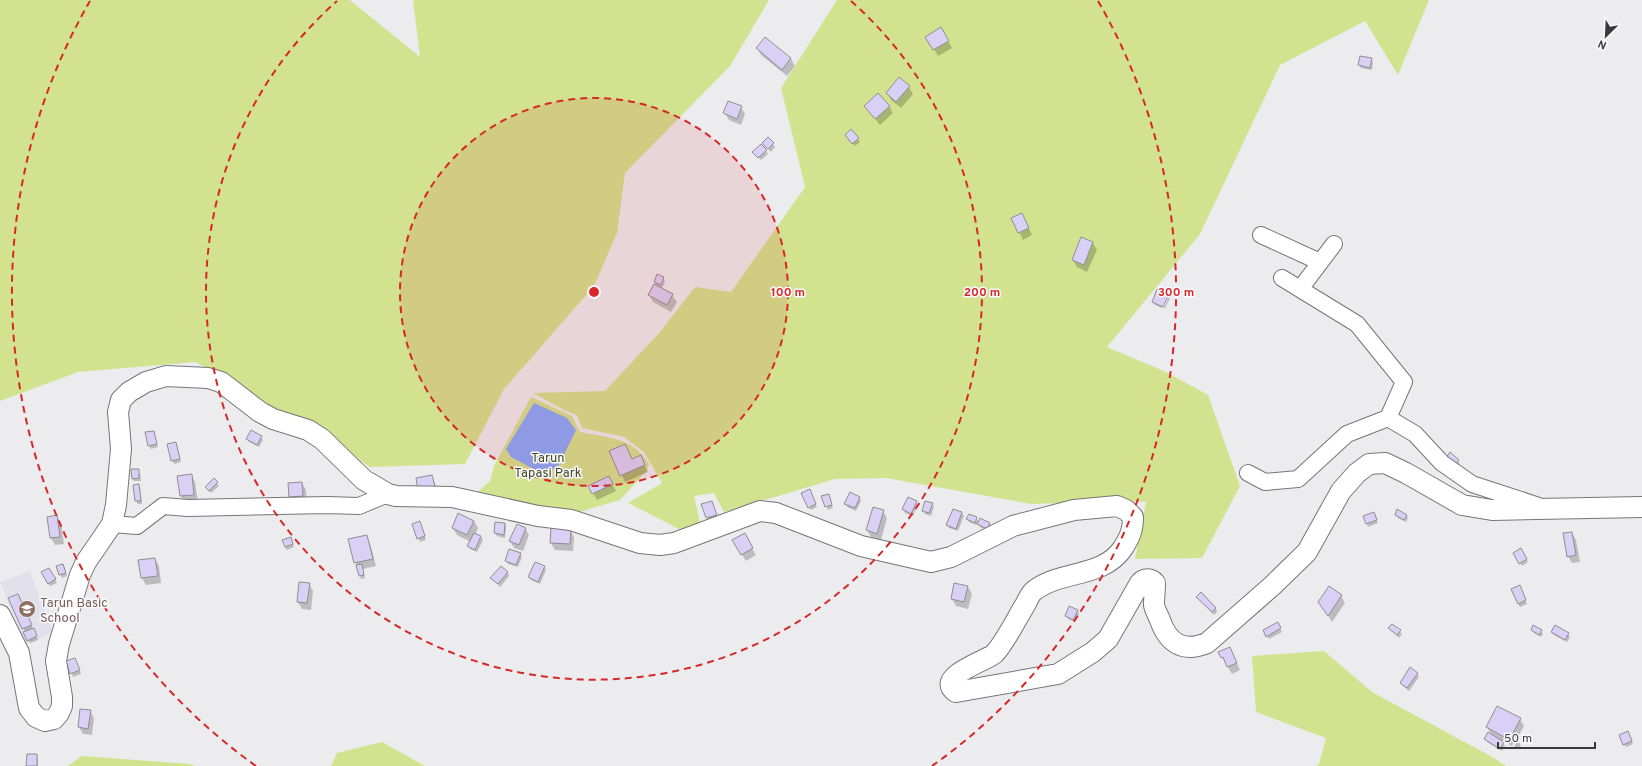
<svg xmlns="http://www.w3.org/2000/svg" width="1642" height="766" font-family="Overpass,sans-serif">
  <rect width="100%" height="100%" fill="#ececef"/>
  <path fill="#e2e0eb" d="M30 571 53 633 25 645 0 582Z"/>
  <path fill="#d2e28f" d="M0 0H350L420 57 413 0H769L730 66 625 173 617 233 594 286 504 389 465 464 370 467 313 429 259 401 196 362 78 372 0 401Z
    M837 0H1429L1398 75 1365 21 1280 65 1200 234 1107 347 1166 372 1208 395 1240 486 1202 558 1135 559 1146 502 1113 501 1032 504 886 478 835 479 724 512 714 493 694 496 701 526 683 531 628 503 662 483 644 452 624 437 582 428 577 415 564 410 533 393 605 391 660 332 695 287 731 292 805 187 781 88Z
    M531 397 572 416 580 432C609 438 632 437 649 464L647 470 620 500 569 515 471 498 490 481 494 466Z
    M1324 651 1372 692 1494 758 1506 766H1316L1319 764 1326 738 1256 712 1252 656Z
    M382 742 425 766H331L337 753Z
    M82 756 190 764 195 766H68Z"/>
  <path fill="#85abfe" d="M534 403 567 418 576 430 559 465 545 475 511 457 506 449Z"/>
  <path fill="#0003" d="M941 29 952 48 938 56 927 37Z
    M765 38 791 59 795 66 787 76 761 55 757 48Z
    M1371 59 1373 62 1372 70 1361 68 1359 65Z
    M909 87 913 94 901 108 891 100 887 93Z
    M865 106H889L893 113 880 125Z
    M741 107 745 114 741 125 729 120 725 113Z
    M851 131 860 142 855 146 848 138Z
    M768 138 775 147 771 152 765 146Z
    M766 151 768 154 761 160 756 155Z
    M1013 219 1026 222 1032 235 1023 240Z
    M1093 243 1097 250 1087 272 1077 267 1073 260Z
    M663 278 665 281 662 289 672 295 677 302 671 312 653 302 649 295 657 287 655 282Z
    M1168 295 1162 308 1155 305 1153 302Z
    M1169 296 1170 298 1165 309H1164Z
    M154 432 158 447 151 449 149 446Z
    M261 437 263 440 259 447 249 442 247 439Z
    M176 443 181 462 174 464 168 445Z
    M625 445 632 460 640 456 648 472 625 482 611 451Z
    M1450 454 1460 464 1457 468Z
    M138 470 140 473 141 481H134L132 478Z
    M191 475 195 482 198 502 185 503 181 496 178 477Z
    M431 476 435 483 438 494 419 491Z
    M609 478 616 491 597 500 593 493Z
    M217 483 219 486 211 493 208 490Z
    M302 483 306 490 307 503 294 504 290 497Z
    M139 485 140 488 142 504H138L136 501 134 486Z
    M811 494 817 507 811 510 809 507Z
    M823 497 830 498 833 508 828 510Z
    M859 497 861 501 856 511 847 507 846 504Z
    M712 502 718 519 709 521 703 504Z
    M916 502 918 505 913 516 905 513 903 509Z
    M932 504 934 507 931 516 925 514 923 511Z
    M953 510 962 513 964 516 958 531 949 528 947 525Z
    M883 511 887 518 881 540 871 537 867 530Z
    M1396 515H1406L1408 518 1406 522 1398 518Z
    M57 516 61 523 64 544 55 545 51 538Z
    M1375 516 1378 523 1368 527 1367 523Z
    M976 518 979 523 980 519 990 524 991 527 989 531 980 527 978 523 976 525 969 522 967 519Z
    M474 521 478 528 475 535 481 537 483 540 477 552 470 549 469 546 471 542 457 535 453 528Z
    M420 522 426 540 420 542 413 524Z
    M496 523 505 524 506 527 505 538 497 536 495 533Z
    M525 528 529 535 523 551 514 548 510 541Z
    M551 529 570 530 574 537 573 551 555 550 551 543Z
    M1572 533 1576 540 1580 562 1572 563 1568 556Z
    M744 535 756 555 746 561 734 541Z
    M366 536 370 543 376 566 363 569 365 578 361 579 349 540Z
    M292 541 294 547 287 550 285 547Z
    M1521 549 1528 562 1522 566 1514 553Z
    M520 554 522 557 518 567 508 564 506 560Z
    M155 559 159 566 161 583 146 585 142 578 139 561Z
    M57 567 64 568 67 576 62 578Z
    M544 567 546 570 540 584 531 580 529 577Z
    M49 569 57 583 50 586 43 573Z
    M508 572 509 576 500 587 492 578Z
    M309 584 313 591 311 610 302 609 298 602Z
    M968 587 972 594 968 609 956 606 952 599Z
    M1521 590 1527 604 1520 607 1518 603Z
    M1201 594 1216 608 1217 612 1214 615 1200 600Z
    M18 595 38 640 30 643 10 598Z
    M1341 596 1345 603 1332 622 1324 609Z
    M1070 608 1078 611 1079 614 1075 622 1068 619 1066 616Z
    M1277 623 1282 632 1269 639 1264 630Z
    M1392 625 1402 634 1399 638 1389 628Z
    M1532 630 1541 631 1543 634 1541 637 1534 633Z
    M1552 632 1568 634 1570 637 1567 642 1554 635Z
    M1230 648 1240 670 1232 674 1219 652Z
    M67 662H77L81 674 73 677Z
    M1417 673 1419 677 1409 691 1403 686 1401 683Z
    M90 711 94 718 92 735 83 734 79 727Z
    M1520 719 1524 726 1517 739 1521 746 1519 749 1514 747 1517 742 1515 740 1512 746 1501 740 1505 746 1502 751 1487 742 1486 739 1492 736 1487 727Z
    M1630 735 1633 744 1626 747 1624 744Z
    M37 755 38 759V766H27Z"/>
  <path fill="#d9d0f5" stroke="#8e8e91" d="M941 27 949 41 933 50 925 37Z
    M765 37 791 58 782 70 756 48Z
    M1360 56 1372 58 1370 68 1358 65Z
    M899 77 910 86 896 102 886 93Z
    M878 93 890 106 875 119 864 106Z
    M728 101 742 106 737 119 723 113Z
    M851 129 859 138 852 144 845 135Z
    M768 137 774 143 768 149 762 143Z
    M761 144 767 150 758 158 752 152Z
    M1022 213 1029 228 1018 233 1011 218Z
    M1081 237 1093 242 1084 265 1072 260Z
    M657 274 664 277 661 285 654 282Z
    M654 284 673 294 667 305 648 295Z
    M1157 289 1169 294 1163 307 1152 302Z
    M251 430 262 436 257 445 246 439Z
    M154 431 157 444 148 446 145 432Z
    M176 442 180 459 171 461 167 444Z
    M625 444 632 459 641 455 645 465 620 476 609 451Z
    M1450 452 1459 460 1455 465 1446 458Z
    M131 469H139V478L132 479Z
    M192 474 194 495 180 496 177 476Z
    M432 475 435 487 418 491 416 478Z
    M609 476 613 484 592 494 588 486Z
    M214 478 218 482 209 491 205 487Z
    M302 482 303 496 289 497 288 483Z
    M139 484 141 501H135L133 485Z
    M810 489 816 504 808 508 801 493Z
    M850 492 860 497 855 508 844 504Z
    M829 494 832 505 825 507 821 496Z
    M908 497 917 501 911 514 902 509Z
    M712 501 717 515 706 518 701 504Z
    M925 501 933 503 929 513 922 511Z
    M873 507 884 510 877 534 866 530Z
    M953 509 962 512 956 529 946 525Z
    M1397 509 1407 515 1404 520 1395 515Z
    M1374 512 1377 520 1366 524 1363 516Z
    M458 513 474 521 467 535 452 528Z
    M969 514 977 517 975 523 966 519Z
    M57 515 60 537 50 538 47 517Z
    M980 518 990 523 987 529 977 524Z
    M420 521 425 536 417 539 412 524Z
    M495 522 505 523 504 535 494 533Z
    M517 524 526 528 519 545 509 541Z
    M551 528 571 529 570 544 550 543Z
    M1572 532 1576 555 1567 557 1563 533Z
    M474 533 481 536 475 550 467 546Z
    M745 533 753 548 741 555 732 540Z
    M367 535 373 559 354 563 348 539Z
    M291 537 293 544 285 547 282 540Z
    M1521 548 1527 559 1519 564 1513 553Z
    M509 549 521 553 516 565 505 561Z
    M155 558 158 576 141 578 138 560Z
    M535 562 545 566 538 582 528 577Z
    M63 564 66 573 59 575 56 566Z
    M362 564 364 575 359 576 356 565Z
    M501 566 508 572 498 584 490 578Z
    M49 568 56 579 48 584 41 572Z
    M299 582 310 583 307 603 297 602Z
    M954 583 968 586 964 602 951 599Z
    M1520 585 1526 600 1518 604 1511 589Z
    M1329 586 1342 595 1328 616 1318 602Z
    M1201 592 1216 608 1212 612 1196 597Z
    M18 594 32 625 22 629 8 598Z
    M1069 606 1078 610 1073 620 1065 616Z
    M1278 622 1281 628 1266 637 1263 630Z
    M1392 624 1401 630 1397 635 1388 628Z
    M1533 625 1542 630 1539 635 1531 630Z
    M1555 625 1569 633 1565 640 1551 632Z
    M34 628 37 636 27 641 23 632Z
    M1230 647 1237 663 1227 667 1223 657 1221 658 1218 652Z
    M75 658 80 670 70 674 66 661Z
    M1410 667 1418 673 1407 688 1400 683Z
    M1497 706 1521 718 1512 735 1518 738 1515 743 1486 727Z
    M80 709 91 710 88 729 78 727Z
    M1628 731 1632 741 1623 745 1619 735Z
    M1488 732 1504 742 1500 749 1484 739Z
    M27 754H37V766H26Z"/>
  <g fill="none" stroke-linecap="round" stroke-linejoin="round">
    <g stroke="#767578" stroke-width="18">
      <path id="minor" d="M1261 235 1320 262
        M1282 278 1357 324 1404 382 1388 418 1415 434 1442 463 1472 484 1539 506
        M1300 289 1334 244
        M1248 473 1265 482 1298 479 1347 434 1388 418
        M112 524 137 526 163 506 188 508 327 505 359 506 388 494"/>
    </g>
    <g stroke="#767578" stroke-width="22">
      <path id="major" d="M0 615 19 653 29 708 36 717 45 721 54 719 59 713 62 706V697L56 661 59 644 80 575 86 562 112 524 116 505 121 449 118 412 121 400 129 392 146 382 166 376 208 378 221 382 260 412 273 419 308 430 322 439 364 480 388 494 396 496 452 497 538 516 571 520 640 543 660 545 674 543 760 511 776 513 861 546 931 562 951 557 1013 526 1074 510 1117 506 1126 510 1133 517C1133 530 1130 537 1123 548 1103 578 1062 570 1035 590 1030 593 1028 600 1025 605 1017 618 1004 644 994 654 990 659 933 677 956 692L1058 674 1093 652 1108 639 1140 583C1144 578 1151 578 1155 583 1155 590 1154 598 1154 605 1155 610 1158 615 1160 620 1168 643 1183 653 1207 643L1272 586 1307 552 1341 491 1357 473 1369 464 1385 463 1406 473 1462 505 1492 510 1642 507"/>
    </g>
    <use href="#minor" stroke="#fff" stroke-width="16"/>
    <use href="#major" stroke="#fff" stroke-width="20"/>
  </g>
  <circle cx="594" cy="292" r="194" fill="#d62828" fill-opacity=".12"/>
  <g fill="none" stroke="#d62828" stroke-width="2" stroke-dasharray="7 5">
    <circle cx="594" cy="292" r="194"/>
    <path d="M851 1A388 388 0 1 1 337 1"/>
    <path d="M256 766A582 582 0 0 1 90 1M1098 1A582 582 0 0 1 932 766"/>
  </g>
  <defs>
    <g id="school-disc" transform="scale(0.9)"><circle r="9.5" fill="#8d6e63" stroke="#faf9fd"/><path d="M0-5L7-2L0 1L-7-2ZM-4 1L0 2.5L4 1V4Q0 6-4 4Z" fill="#fff"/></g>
  </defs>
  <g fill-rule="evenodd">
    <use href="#school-disc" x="27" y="609"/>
  </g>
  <g text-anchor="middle" stroke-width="3" stroke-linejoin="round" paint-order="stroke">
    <g font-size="13" fill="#40471e" stroke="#faf9fd">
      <text x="548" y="462">Tarun<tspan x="548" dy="15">Tapasi Park</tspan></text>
    </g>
    <g font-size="13" fill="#785e54" stroke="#faf9fd" text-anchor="start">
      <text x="40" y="607">Tarun Basic<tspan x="40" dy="15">School</tspan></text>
    </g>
  </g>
  <circle cx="594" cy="292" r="6" fill="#d62828" stroke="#faf9fd" stroke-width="2"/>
  <g font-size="12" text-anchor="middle" font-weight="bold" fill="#d62828" stroke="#faf9fd" stroke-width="3" stroke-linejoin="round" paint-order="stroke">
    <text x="788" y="296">100 m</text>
    <text x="982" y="296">200 m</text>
    <text x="1176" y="296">300 m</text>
  </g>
  <g transform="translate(1606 36) rotate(204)" stroke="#faf9fd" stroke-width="3" paint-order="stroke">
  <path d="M0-3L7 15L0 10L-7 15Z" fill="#3a3a3c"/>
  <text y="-6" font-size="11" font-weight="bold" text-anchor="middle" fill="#3a3a3c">N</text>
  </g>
  <path d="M1498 742v6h97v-6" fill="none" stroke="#3a3a3c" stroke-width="2"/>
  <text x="1504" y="742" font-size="12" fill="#3a3a3c" stroke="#faf9fd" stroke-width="3" paint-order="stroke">50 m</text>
</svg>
